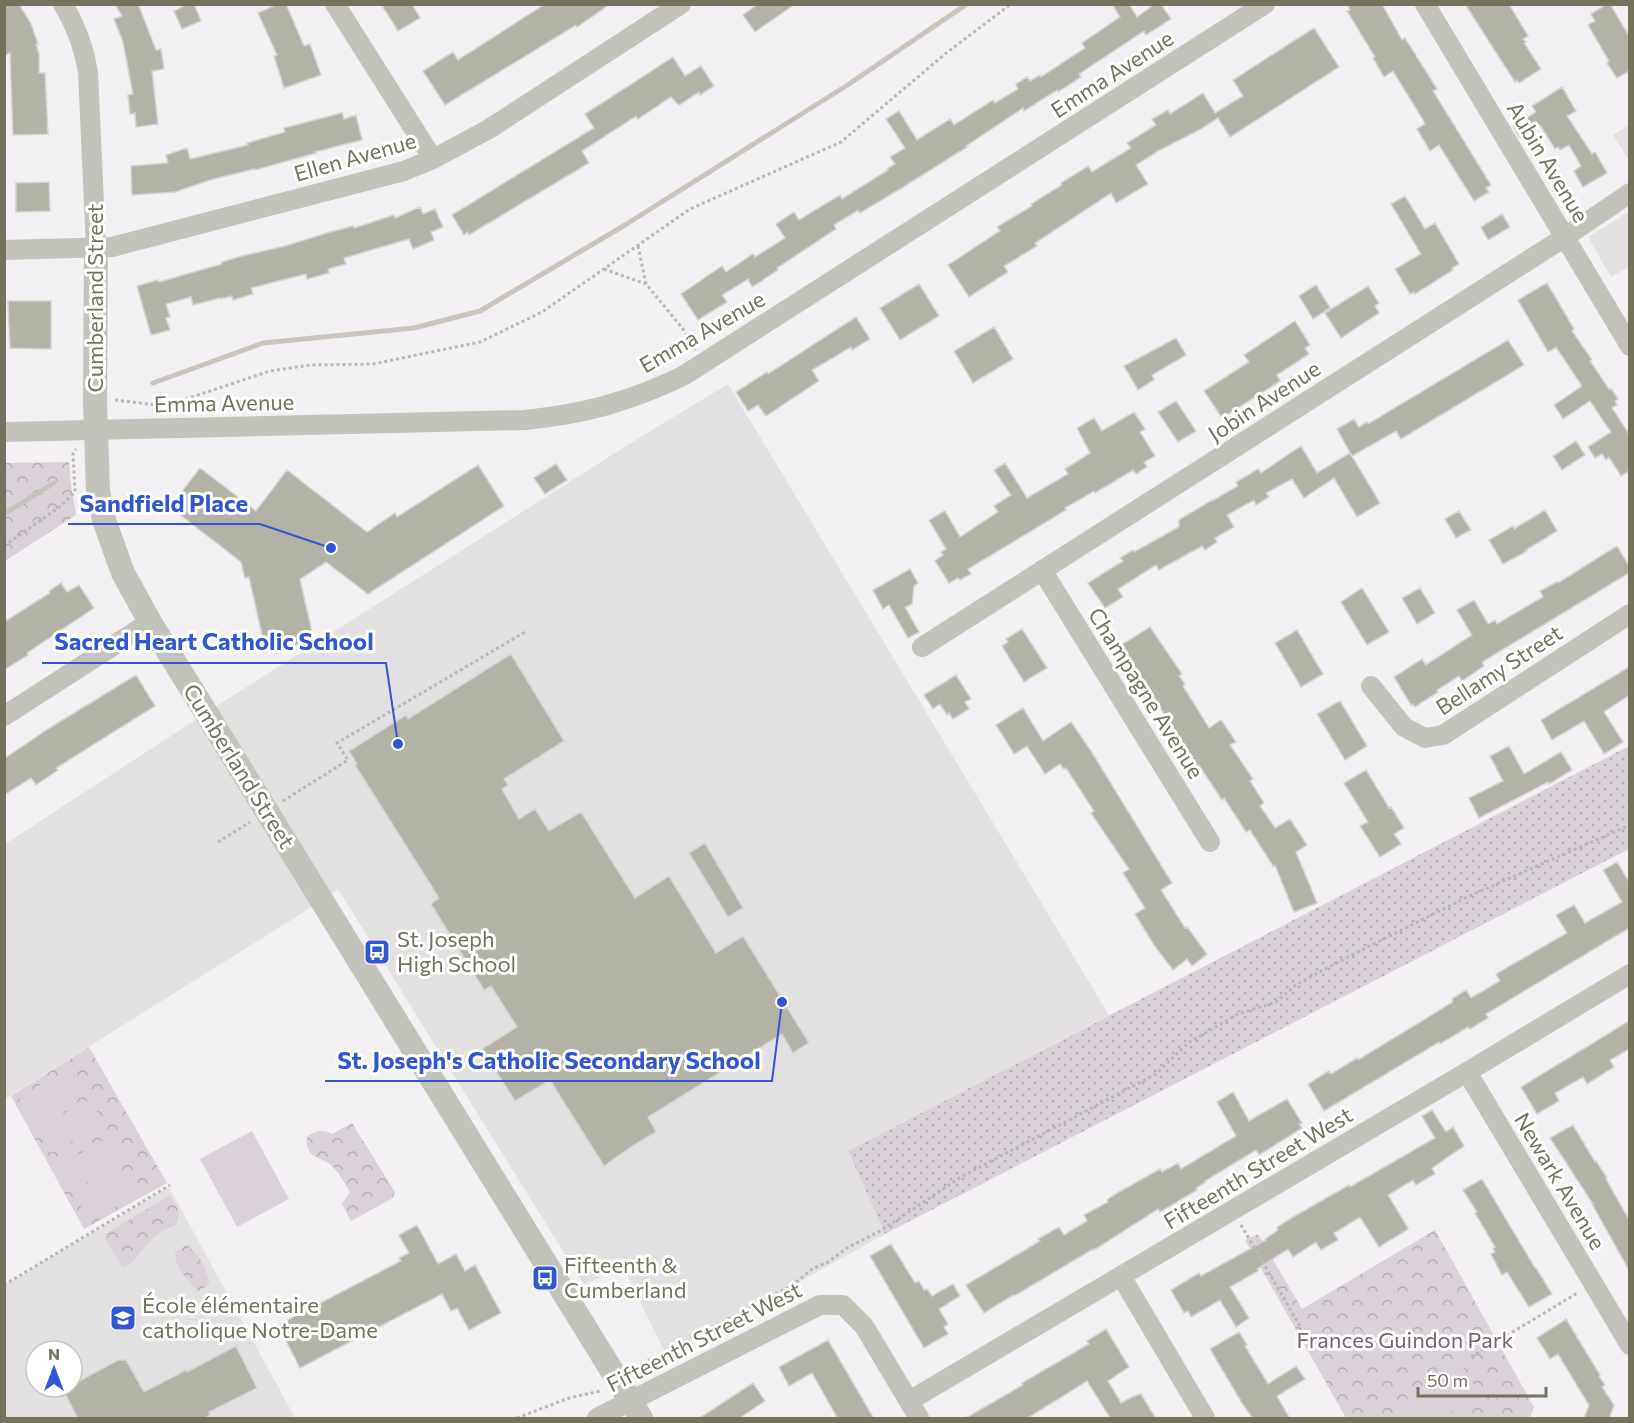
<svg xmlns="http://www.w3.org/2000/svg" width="1634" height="1423" font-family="Commissioner,sans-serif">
  <defs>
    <pattern id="grass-dots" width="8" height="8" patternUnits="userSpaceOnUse" patternTransform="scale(1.5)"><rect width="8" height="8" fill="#dad1d9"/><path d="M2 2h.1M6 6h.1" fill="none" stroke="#b5aeb3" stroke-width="1.8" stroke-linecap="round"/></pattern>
    <pattern id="park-crowns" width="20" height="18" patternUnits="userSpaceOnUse" patternTransform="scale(1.5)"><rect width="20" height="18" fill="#dad1d9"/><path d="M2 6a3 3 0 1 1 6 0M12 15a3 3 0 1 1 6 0" fill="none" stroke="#b5aeb3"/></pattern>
  </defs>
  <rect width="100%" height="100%" fill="#f2f0f3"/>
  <path fill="#e2e0e1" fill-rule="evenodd" d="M1629 125V160L1613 135Z
    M1629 212V267L1611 277 1588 237Z
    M728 384 1109 1015 848 1151 885 1234 667 1356 622 1265 584 1285 338 889 299 915 5 1099V844L223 702 634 441Z
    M169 1187 295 1418H5L4 1286ZM36 1351H72V1387H36Z"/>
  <path fill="url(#grass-dots)" d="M1629 746V849L885 1234 848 1151Z"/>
  <path fill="url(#park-crowns)" d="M69 462 71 485 76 515 5 561V463Z
    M89 1047 167 1183 84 1229 11 1096Z
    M352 1123 395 1192 393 1198 351 1221 342 1204 350 1192C345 1184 340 1174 333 1167 321 1155 305 1161 307 1137 315 1130 323 1129 332 1134Z
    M170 1195C177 1208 182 1211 176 1225 163 1229 153 1237 144 1248 135 1259 136 1262 122 1267L105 1239 106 1234Z
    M1435 1230 1534 1407 1530 1418H1346L1245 1240 1258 1234 1302 1309Z
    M187 1245C201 1257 205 1266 210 1284L198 1291C184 1276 178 1273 175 1252Z"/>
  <path fill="#dad1d9" d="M72 1067 86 1091 33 1121 19 1097Z
    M90 1099 104 1123 51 1153 37 1128Z
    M252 1131 289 1199 237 1227 200 1159Z
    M111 1136 125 1160 72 1190 58 1166Z
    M129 1167 143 1192 90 1221 76 1197Z
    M1463 1366 1480 1396 1441 1418H1414L1403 1401Z"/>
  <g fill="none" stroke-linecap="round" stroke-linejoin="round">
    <path stroke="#c8c6bc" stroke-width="5" d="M153 383 263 343 414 328 480 311 625 225 846 86 967 4
      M4 514 54 483"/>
  </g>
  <path fill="#b3b2a7" stroke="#d4d2d4" stroke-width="1.5" d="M4 4H19L31 24 38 44H36L39 54V73H45L48 134 13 135 10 53 4 56Z
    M115 4H138L156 50 161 49 164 69 152 71 158 124 136 127 135 113 130 114 128 95 133 94 123 42 114 19 122 16Z
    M188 4H194L201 21 182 29 174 11Z
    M278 4H286L304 46 310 44 321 75 284 88 274 56 277 55 258 13Z
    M381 4H412L420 18 398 31Z
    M545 4H610L577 27 576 25 445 105 423 71 453 52 458 60Z
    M758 4H795L755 32 743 15Z
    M1112 4H1129L1137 17 1155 4H1161L1171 19 1146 35 1144 31 1079 74 1081 77 1058 92 1057 90 1024 111 1023 108 966 146 967 147 900 189 860 213 858 210 834 225 836 229 777 268 778 270 760 282 752 287 748 279 722 295 727 302 698 320 681 294 722 266 726 272 753 254 755 257 785 238 776 224 794 212 799 220 840 195 842 199 888 170 887 169 895 164 890 157 905 148 886 119 899 111 917 140 950 119 954 125 993 100 995 103 1018 89 1016 84 1027 77 1030 81 1040 75 1041 77 1085 48 1082 43 1120 17Z
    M1347 4H1382L1402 40 1405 38 1437 89 1433 91 1491 185 1486 188 1489 192 1474 201 1439 145 1430 151 1417 129 1425 124 1422 118 1393 71 1384 77 1373 58 1375 57 1347 11 1350 10Z
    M1465 4H1509L1528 36 1523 39 1526 42 1524 43 1541 69 1519 83 1517 80 1515 82Z
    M1607 4H1610L1629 36V71L1617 78 1607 63 1609 61 1588 25 1595 21 1591 14Z
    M1314 28 1339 67 1230 137 1218 118 1201 129 1158 151 1136 165 1148 184 1116 203 1111 193 1035 243 1037 246 1004 266 1008 272 969 297 948 265 1000 231 997 227 1032 206 1031 204 1062 185 1061 183 1088 166 1092 172 1131 148 1127 143 1156 125 1152 119 1168 110 1170 114 1203 93 1215 113 1243 96 1233 80Z
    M673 57 685 76 701 66 714 86 700 95 699 92 679 105 671 97 638 119 636 116 582 151 589 163 472 233 469 235 468 232 464 235 452 215 594 128 585 114Z
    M1562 87 1576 111 1567 116 1592 154 1595 152 1607 173 1583 187 1574 171 1581 166 1569 145 1560 150 1558 147 1555 149 1540 125 1519 137 1513 127 1536 112 1532 106Z
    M342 113 344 119 356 115 362 140 315 152 316 153 255 170 254 169 210 180 175 192 132 195 131 166 168 163 166 155 187 148 190 159 248 145 247 143 285 132 284 128Z
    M49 182 50 211 16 212V183Z
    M1405 196 1425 229 1435 223 1459 264 1452 268 1453 270 1415 294 1414 292 1410 294 1395 269 1421 254 1391 204Z
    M420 207 423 214 435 209 443 227 431 232 434 240 413 249 409 239 344 258 346 264 328 269 329 273 307 279 306 274 251 288 253 294 233 300 232 296 220 299V298L193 305 191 297 166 304 170 317 166 318 170 330 151 335 137 286 158 280 159 282 222 264V262L242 256 285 246 327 233 353 226 354 228 394 215 395 218Z
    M1502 214 1510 227 1488 240 1481 227Z
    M1547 283 1574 329 1572 331 1592 360 1590 361 1609 389 1611 388 1618 399 1615 401 1617 405 1612 408 1629 434V471L1621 476 1609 457 1606 460 1602 454 1595 458 1588 447 1611 432 1590 401 1563 419 1554 405 1582 386 1556 347 1548 352 1518 300Z
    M919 284 939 316 900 340 880 308Z
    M1316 285 1330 308 1313 319 1299 296Z
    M1368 286 1379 303 1375 306 1379 313 1341 338 1325 313Z
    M8 301H51V349L10 348Z
    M856 317 870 339 852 350 851 347 812 370 819 381 766 416 758 405 748 411 736 392 767 372 768 374Z
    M1295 321 1310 345 1305 348 1309 354 1277 375 1280 381 1222 418 1204 391 1249 362 1244 355Z
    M994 327 1013 359 973 383 954 351Z
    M1176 338 1186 355 1152 375 1154 380 1138 390 1124 366Z
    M1508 340 1524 365 1401 439 1396 431 1352 456 1337 429 1354 419 1359 427 1367 422 1368 424Z
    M1176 401 1196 431 1178 442 1158 412Z
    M1134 412 1145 429 1140 432 1155 456 1144 462 1147 467 1136 474 1133 470 1095 493 1094 491 1065 508 1066 510 968 569 971 574 960 580 958 578 949 583 935 561 943 555 941 552 946 549 929 520 945 511 960 537 998 512 994 506 1011 495 994 470 1005 463 1027 498 1068 474 1065 469 1090 453 1077 428 1094 418 1102 431Z
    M1576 441 1585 455 1562 470 1553 456Z
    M1301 446 1317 473 1350 453 1380 503 1357 517 1334 478 1304 498 1292 479 1266 493 1269 497 1256 505 1254 500 1227 515 1234 527 1215 538 1217 542 1205 550 1202 546 1159 570 1156 565 1118 589 1123 597 1105 608 1088 583 1123 561 1120 558 1133 550 1134 552 1179 527V520L1212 500V501L1238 486 1236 482 1258 469 1261 473Z
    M556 464 567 480 545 494 534 478Z
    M478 465 504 506 368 594 326 562 300 579 314 641 266 652 249 577 245 578 241 562 170 507 200 468 256 511 287 470 367 532 395 513 397 517Z
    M1545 510 1557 531 1526 550 1527 551 1503 564 1489 540 1513 526 1514 529Z
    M1459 511 1471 530 1456 538 1445 519Z
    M1617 546 1629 566V573L1482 662 1484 666 1462 681 1459 676 1437 690 1438 692 1415 707 1413 704 1411 705 1394 677 1422 659 1426 665 1472 635 1457 610 1474 600 1488 624 1495 620 1497 624 1543 597 1540 591 1557 582 1558 583Z
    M910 569 918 583 914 586 912 604 905 607 919 632 908 638 889 605 883 609 873 590Z
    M61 583 67 592 79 585 94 608 27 653 28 655 4 670V622L50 593 49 591Z
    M1362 588 1389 632 1367 645 1341 602Z
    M1420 588 1435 613 1417 624 1402 598Z
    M1150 627 1182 674 1179 676 1185 684 1183 686 1209 728 1221 720 1236 742 1230 745 1253 779 1250 781 1264 803 1260 806 1275 828 1290 819 1307 845 1296 852 1317 903 1294 912 1275 865 1273 866 1250 830 1246 832 1224 798 1222 800 1199 765 1196 767 1182 745 1183 744 1121 645Z
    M1022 629 1047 668 1024 682 1002 646 1008 642 1006 639Z
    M1297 630 1323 674 1301 687 1275 643Z
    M511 654 564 741 504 779 508 785 502 789 519 819 535 809 549 831 581 812 635 898 669 876 716 953 743 936 809 1043 793 1053 782 1034 648 1117 656 1132 631 1147 604 1166 550 1080 515 1101 482 1049 517 1027 491 986 484 990 431 904 439 898 355 765 357 764 349 751 406 715 408 719Z
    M1629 667V695L1604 712 1623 742 1604 754 1584 721 1552 740 1541 720Z
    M136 675 155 706 56 768 58 770 36 785 31 778 4 795V759L48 729Z
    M956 675 971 699 965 702 969 709 953 719 949 713 947 715 940 704 933 709 924 695Z
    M1340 701 1367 746 1345 760 1317 714Z
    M1023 708 1043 741 1071 722 1091 751 1172 883 1161 890 1185 928 1187 927 1207 954 1192 966 1187 959 1173 970 1154 945 1135 914 1145 908 1123 873 1129 869 1091 813 1094 811 1066 768 1064 769 1060 764 1045 774 1027 746 1014 754 996 725Z
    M1509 746 1524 774 1561 752 1572 770 1549 784 1548 782 1479 818 1469 798 1503 781 1490 756Z
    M1366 770 1389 808 1391 807 1404 828 1394 834 1401 844 1380 857 1360 826 1368 822 1344 783Z
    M705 843 743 908 728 917 689 853Z
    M1617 862 1629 882V928L1486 1014 1488 1018 1470 1029 1468 1027 1440 1044 1439 1042 1324 1111 1308 1084 1329 1071 1331 1074 1357 1058 1358 1060 1453 1002 1452 999 1466 990 1471 998 1500 981 1496 974 1567 933 1556 915 1574 905 1585 923 1622 902 1603 870Z
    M1629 1021V1049L1610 1060 1614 1067 1587 1084 1583 1077 1555 1093 1559 1101 1537 1114 1521 1087Z
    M1233 1092 1249 1121 1287 1099 1302 1123 1299 1124 1302 1128 1259 1155 1256 1150 1205 1181 1206 1182 1196 1188 1197 1190 1160 1212 1158 1209 1094 1250 1093 1249 1014 1296 1013 1295 984 1313 966 1285 1040 1241 1038 1239 1059 1227 1064 1235 1087 1221 1084 1215 1108 1202 1107 1200 1119 1192 1160 1169 1162 1172 1178 1163 1181 1169 1236 1136 1217 1102Z
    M1432 1110 1446 1132 1453 1127 1464 1146 1432 1168 1435 1174 1416 1185 1413 1180 1388 1195 1408 1228 1407 1230 1379 1247 1360 1217 1334 1233 1338 1240 1321 1250 1316 1242 1293 1257 1288 1249 1257 1269 1258 1271 1230 1287 1249 1318 1236 1327 1220 1300 1191 1317 1188 1311 1184 1313 1171 1290 1199 1273 1201 1276 1266 1240 1265 1239 1278 1230 1277 1227 1295 1216 1349 1185 1350 1187 1435 1138 1422 1116Z
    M1573 1125 1595 1162 1596 1161 1607 1178 1606 1179 1629 1220V1270L1592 1204H1593L1550 1138Z
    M1482 1179 1535 1268H1536L1552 1294 1529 1307 1507 1272 1502 1275 1491 1254 1495 1252 1493 1248 1495 1247 1475 1213 1477 1212 1463 1190Z
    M417 1225 438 1264 456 1254 465 1271 475 1265 501 1313 469 1330 457 1308 451 1311 442 1294 300 1368 278 1325 401 1261 399 1258 409 1253 399 1235Z
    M891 1244 915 1283 919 1281 924 1290 927 1289 932 1296 953 1284 960 1296 939 1309 948 1324 944 1327 948 1334 924 1348 870 1256Z
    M1566 1319 1600 1375 1599 1376 1605 1385 1602 1387 1614 1405 1609 1419H1584L1589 1405 1558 1354 1550 1359 1537 1338Z
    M1106 1329 1129 1367 1108 1381 1121 1403 1132 1397 1141 1394 1156 1419H1111L1087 1381 1026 1419H964L1023 1385 1022 1383 1089 1344 1087 1341Z
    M1239 1332 1247 1345 1245 1346 1268 1384 1296 1366 1305 1379 1277 1396 1290 1419H1253L1242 1403 1210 1349Z
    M828 1340 863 1400 874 1419H838L812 1373 789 1386 779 1367Z
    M236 1346 257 1388 209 1412 210 1415 203 1419H78L63 1389 67 1387H72V1385L118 1360H126L144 1392 186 1370 187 1372Z
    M753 1383 765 1401 738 1419H698Z"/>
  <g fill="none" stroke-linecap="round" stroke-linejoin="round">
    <path stroke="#b9b9b4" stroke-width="3" stroke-dasharray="3 3" stroke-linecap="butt" d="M638 246 646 284 683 329 695 350
      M604 269 646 284
      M115 400 165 406 270 371 310 365 373 364 480 342 542 312 690 209 841 142 945 54 1011 4
      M4 546 61 506 75 492 73 453 76 449
      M283 801 348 760 337 743 525 632
      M218 842 250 822
      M1241 1225 1301 1328
      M4 1285 170 1185
      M1471 1357 1579 1292
      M632 1369 793 1285 812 1269 828 1262 847 1248 880 1231 961 1177 1156 1074 1188 1043 1238 1014 1276 1002 1297 984 1346 958 1465 898 1630 825
      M517 1418 569 1398 600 1391"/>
    <path stroke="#c3c3bc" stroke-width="20" d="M63 4C76 26 84 47 88 72L96 248
      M335 4 433 159
      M1425 4 1630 346
      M4 250 112 247 404 171 433 159 489 129 681 4
      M4 432 525 420C585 414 628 402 683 376L1265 4
      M1042 570 1210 842
      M922 647 1565 237 1630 193
      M1371 686 1404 727 1425 738 1443 735 1630 614
      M4 716 150 622
      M1467 1072 1630 1345
      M1121 1276 1205 1418
      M909 1401 1467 1072 1630 974
      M597 1418 820 1305H843L864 1326 919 1418"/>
    <path stroke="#c3c3bc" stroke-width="24" d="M96 248 95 401 98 492 104 520 123 573 150 622 641 1418"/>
  </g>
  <defs>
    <g id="bus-square" transform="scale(1.35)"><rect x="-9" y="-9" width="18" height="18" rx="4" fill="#3156d2" stroke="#fff"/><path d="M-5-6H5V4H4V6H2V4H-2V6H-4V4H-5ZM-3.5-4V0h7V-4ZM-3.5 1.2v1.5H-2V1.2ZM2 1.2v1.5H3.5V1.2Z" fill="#fff"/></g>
    <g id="school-square" transform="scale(1.35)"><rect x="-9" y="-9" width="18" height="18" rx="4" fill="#3156d2" stroke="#fff"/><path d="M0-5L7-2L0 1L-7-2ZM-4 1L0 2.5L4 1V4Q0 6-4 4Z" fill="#fff"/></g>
  </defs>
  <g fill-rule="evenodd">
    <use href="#bus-square" x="377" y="952"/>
    <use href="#bus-square" x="545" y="1278"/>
    <use href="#school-square" x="123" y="1318"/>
  </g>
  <g text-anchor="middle" stroke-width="6" stroke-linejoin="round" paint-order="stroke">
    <g font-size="22" fill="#73735d" stroke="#fff">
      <text transform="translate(1112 74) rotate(-33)" y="8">Emma Avenue</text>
      <text transform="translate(355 157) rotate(-16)" y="8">Ellen Avenue</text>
      <text transform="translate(1548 162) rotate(59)" y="8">Aubin Avenue</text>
      <text transform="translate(95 298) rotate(-90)" y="8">Cumberland Street</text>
      <text transform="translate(702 332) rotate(-30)" y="8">Emma Avenue</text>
      <text transform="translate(1264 401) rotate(-33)" y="8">Jobin Avenue</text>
      <text transform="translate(224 403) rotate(-1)" y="8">Emma Avenue</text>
      <text transform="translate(1499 670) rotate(-33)" y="8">Bellamy Street</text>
      <text transform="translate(1146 693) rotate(58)" y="8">Champagne Avenue</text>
      <text transform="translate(239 766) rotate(58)" y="8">Cumberland Street</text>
      <text transform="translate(1258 1168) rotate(-31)" y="8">Fifteenth Street West</text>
      <text transform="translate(1560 1181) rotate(59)" y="8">Newark Avenue</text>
      <text transform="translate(704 1337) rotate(-27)" y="8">Fifteenth Street West</text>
    </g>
    <g font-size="22" fill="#73735d" stroke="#fff" text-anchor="start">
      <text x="397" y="947">St. Joseph<tspan x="397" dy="25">High School</tspan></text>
      <text x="564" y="1273">Fifteenth &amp;<tspan x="564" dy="25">Cumberland</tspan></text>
      <text x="142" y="1313">École élémentaire<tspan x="142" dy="25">catholique Notre-Dame</tspan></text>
    </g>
    <g font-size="22" fill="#766370" stroke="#fff">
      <text x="1405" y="1348">Frances Guindon Park</text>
    </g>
  </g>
  <path fill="none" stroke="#3156d2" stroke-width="2" d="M331 548L260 524H68M398 744L386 663H42M782 1002L772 1081H325"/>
  <g fill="#3156d2" stroke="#fff" stroke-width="2">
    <circle cx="331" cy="548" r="6"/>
    <circle cx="398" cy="744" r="6"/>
    <circle cx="782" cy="1002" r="6"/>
  </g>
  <g font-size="24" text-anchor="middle" font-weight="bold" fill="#3156d2" stroke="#fff" stroke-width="6" stroke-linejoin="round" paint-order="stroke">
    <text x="164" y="512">Sandfield Place</text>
    <text x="214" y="650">Sacred Heart Catholic School</text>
    <text x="549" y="1069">St. Joseph's Catholic Secondary School</text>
  </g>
  <rect width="1634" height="1423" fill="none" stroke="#73735d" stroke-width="12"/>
  <g transform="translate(54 1369)"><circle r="28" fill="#ffffff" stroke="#c7c7be" stroke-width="1.5"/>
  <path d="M0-4.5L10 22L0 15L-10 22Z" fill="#3156d2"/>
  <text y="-9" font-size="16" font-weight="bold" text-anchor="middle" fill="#73735d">N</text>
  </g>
  <path d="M1418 1387v9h128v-9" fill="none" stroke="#73735d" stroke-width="3"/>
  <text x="1427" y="1387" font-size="18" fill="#73735d" stroke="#ffffff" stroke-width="4.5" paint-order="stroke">50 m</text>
</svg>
